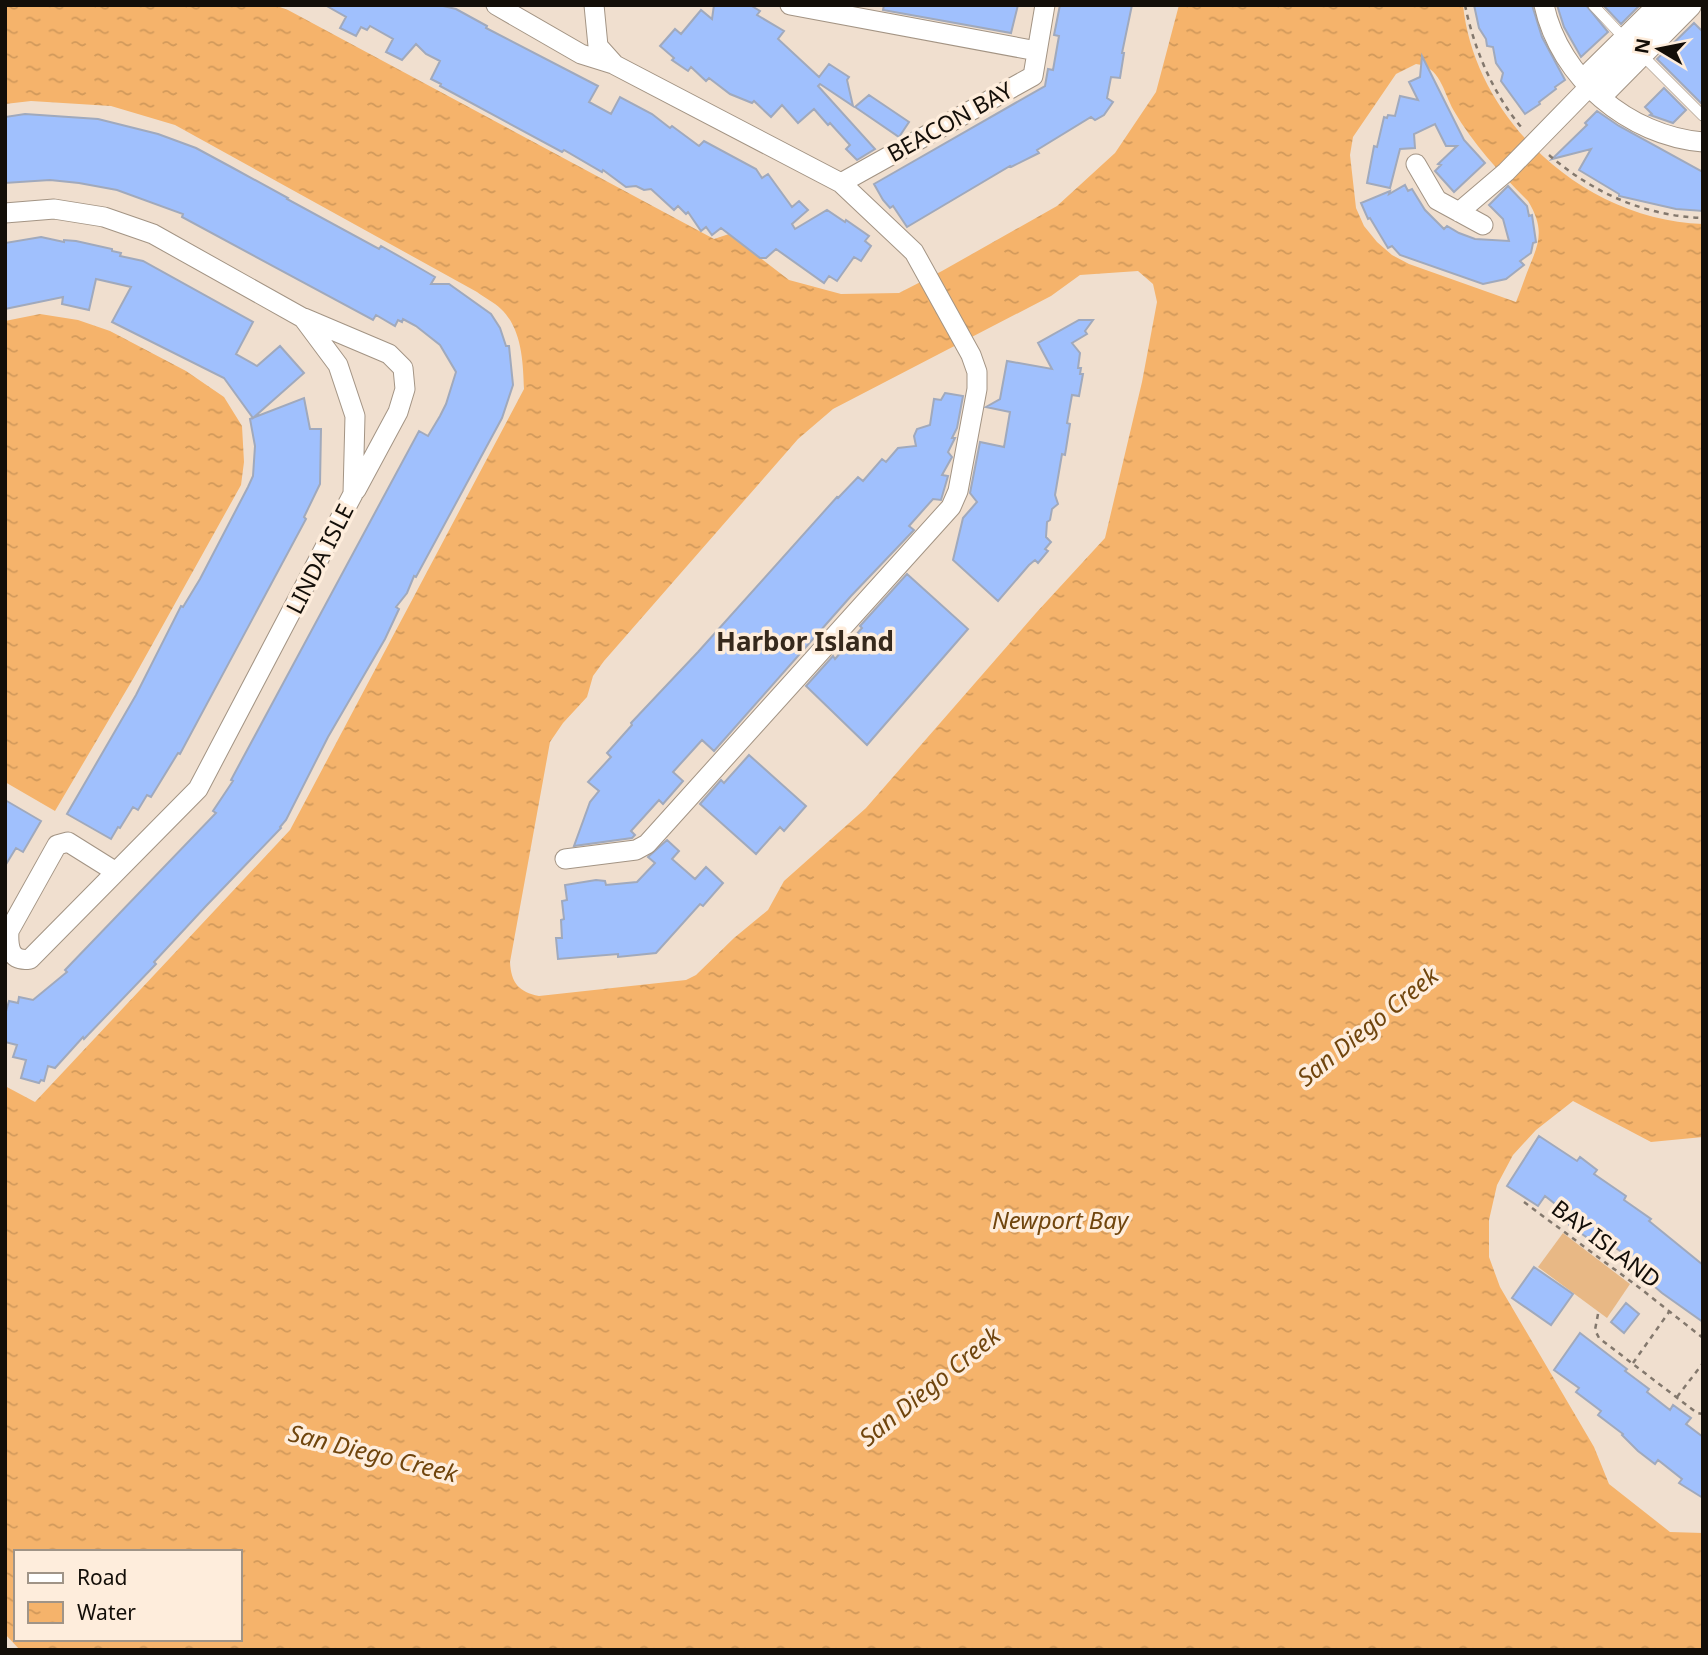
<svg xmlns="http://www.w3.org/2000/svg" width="1708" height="1655" font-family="'Noto Sans',sans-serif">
  <defs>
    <pattern id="water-ripples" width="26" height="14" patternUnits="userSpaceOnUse" patternTransform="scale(1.75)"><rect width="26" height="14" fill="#f5b36b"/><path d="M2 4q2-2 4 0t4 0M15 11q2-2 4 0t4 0" fill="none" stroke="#d1995b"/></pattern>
  </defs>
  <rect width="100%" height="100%" fill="#f0dfcf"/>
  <path fill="#e8b885" d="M1563 1233 1630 1284 1607 1318 1538 1267Z"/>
  <path fill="url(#water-ripples)" fill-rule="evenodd" d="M5 5H274L288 10 714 239 729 234 789 280 841 294 899 293 942 271 1057 206 1115 153 1156 92 1179 5H1463C1475 121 1586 221 1703 224V1137L1651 1142 1573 1101 1536 1130 1513 1155 1497 1185 1489 1220V1257L1500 1287 1594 1447 1609 1484 1670 1532 1703 1533V1650H20L5 1634V1086L35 1102 290 830 524 389C523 362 522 329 501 309 494 302 485 298 477 292L175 125 111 106 31 101 5 104ZM1416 64C1440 66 1443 91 1454 111 1473 144 1501 174 1528 201 1543 226 1541 239 1530 265 1525 277 1521 290 1516 302L1409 264 1392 255 1377 242 1364 226 1356 208 1350 155 1353 137 1396 74ZM1138 271 1153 284 1157 302 1142 382 1105 538 1036 613 866 808 784 881 768 910 734 938 696 975 686 980 539 996C519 992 511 983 510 962L550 742 563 723 587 697 593 676 604 661 798 439 833 409 1051 296 1080 275ZM16 1552H240V1639H16Z
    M40 314 78 320 110 331 186 371 224 397 242 426 244 462 241 485 133 679 55 811 5 782V321Z"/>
  <path fill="#a0c0fd" stroke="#a0a9bc" stroke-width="2" d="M325 5H439L456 9 487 26 486 28 598 86 589 102 611 114 620 97 652 114 670 128 672 126 699 146 704 141 756 169 762 178 768 174 792 207 799 201 808 210 792 224 795 229 827 210 845 222 846 220 869 236 865 241 871 246 861 261 854 257 837 281 829 276 824 283 776 249 766 258H760L721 228 712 235 706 227 701 231 688 212 686 214 678 206 674 210 651 189 644 190 636 186 626 187 603 170 602 172 564 150 562 152 440 86 441 84 431 79 440 61 426 54 416 44 402 60 386 52 393 39 370 26 367 30 361 27 356 36 340 28 346 17Z
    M714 5H750L760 11 757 15 784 31 778 39 819 77 829 64 849 77 847 80 853 106 820 84 818 86 875 149 857 160 846 149 850 145 830 123 828 125 814 109 798 123 782 105 771 117 754 101 752 103 730 94 709 78 706 81 691 67 688 71 672 60 674 58 660 46 675 29 681 34 701 10 712 19Z
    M884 5H1018L1011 33 883 10Z
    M1060 5H1132L1122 53H1124L1120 78 1111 77 1107 98 1113 102 1104 115 1095 120 1091 117 1037 150 1039 153 1011 167 1010 166 907 227 893 206 890 208 883 200 874 184 1045 86 1048 69 1053 70 1059 36 1054 35Z
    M1474 5H1532L1542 37 1565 80 1555 87 1556 89 1539 102 1540 104 1525 114 1501 81 1503 73 1496 63 1493 47 1487 46 1486 39 1479 28Z
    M1557 5H1586L1608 32 1581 57 1564 27Z
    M1603 5H1640L1621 24Z
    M1694 23 1703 32V105L1657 59Z
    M1422 56 1464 140 1485 163 1454 192 1435 171 1441 165 1438 164 1457 146H1446L1435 124 1414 134 1415 148 1400 149 1390 188 1367 183 1374 146 1377 147 1384 117 1387 118 1388 115 1395 116 1400 96 1418 100 1409 82 1420 77Z
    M1664 88 1686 110 1673 123 1650 115 1652 114 1645 107Z
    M869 95 909 122 899 137 855 107Z
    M1597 111 1619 126 1703 172V211L1676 209 1619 196V194L1579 170 1591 149 1552 159 1587 125 1585 123Z
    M25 114 98 119 158 134 196 148 233 168 288 198 287 199 379 249 381 246 404 259 435 277 431 284H449L491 314 500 328 506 346H509L513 385 502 418 416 577 414 576 407 593 396 607 399 609 385 639 328 737 286 820 280 827 281 828 206 906 154 962 156 964 84 1039 83 1037 55 1068 48 1066 44 1081 41 1080 39 1083 21 1078 26 1060 13 1057 17 1045 5 1042V1015L9 1001 18 1003 19 997 33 1000 67 972 65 970 216 813 213 811 233 781 231 780 419 431 428 436 440 416 446 404 456 372 440 345 416 326 403 319 402 322 398 320 395 326 376 315 373 320 182 217 183 214 117 190 79 183 50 180 5 183V117Z
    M1405 185 1408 191 1412 189 1425 210 1444 229 1447 226 1459 233 1475 239 1509 241 1503 219 1489 205 1508 186 1527 206 1529 216 1532 215 1536 242 1533 243 1531 253 1520 261 1524 265 1506 279 1483 284 1400 255 1392 246 1388 248 1370 218 1368 219 1361 203 1390 191 1389 194Z
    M41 237 64 242V240L76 241 112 249V251L121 253 120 256 143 261 253 322 236 354 257 366 280 346 304 373 253 418 224 378 112 322 131 287 96 279 89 310 62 304 63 297 5 309V243Z
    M1079 320H1093L1085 331 1087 334 1072 343 1080 353 1078 368H1081L1080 374H1083L1079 396 1072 395 1067 423 1070 424 1065 455 1062 454 1055 495 1058 504 1052 509 1050 520 1047 522 1046 537 1051 542 1045 549 1048 551 1038 563 1035 560 1029 565 998 601 953 560 963 518 977 502 970 493 980 442 1004 447 1010 412 986 407 1000 399 1007 361 1052 369 1038 343Z
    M945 393 963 396 957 428 952 438H955L948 452 952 457 942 475 948 476 941 500 933 499 909 526 914 530 851 596 714 751 702 740 673 772 683 781 663 804 659 800 631 831 635 835 632 838 574 846 590 802 599 791 588 782 611 757 607 753 632 725 631 723 698 652 837 497 838 498 858 477 863 481 882 459 886 462 898 448 916 446 914 436 917 429 930 425 934 399 941 400Z
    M304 398 310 429H321L320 484 304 517 306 519 180 754 178 753 151 797 147 795 138 810 133 807 120 828 118 827 111 839 67 814 136 695 181 606 183 607 200 579 248 487 253 476 255 446 250 419Z
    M907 574 968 629 867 745 806 686 833 656 835 659 862 628 860 626Z
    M749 755 806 806 784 831 780 827 756 854 700 804 721 780 724 783Z
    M5 800 41 821 23 852 16 848 5 866Z
    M667 840 679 851 672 859 695 879 706 867 723 883 703 906 700 904 656 953 618 957V954L558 959 556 938H562L561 920 564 919 562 901 567 900 565 885 596 880 605 881 606 885 637 882 655 863 648 857Z
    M1539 1136 1577 1161 1580 1157 1597 1170 1594 1174 1626 1196 1624 1200 1651 1219 1649 1221 1703 1265V1322L1662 1293 1631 1266 1634 1261 1599 1236 1595 1243 1569 1225 1573 1218 1545 1196 1538 1206 1507 1186Z
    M1534 1267 1573 1294 1551 1325 1512 1298Z
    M1626 1303 1639 1314 1624 1333 1611 1322Z
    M1580 1333 1627 1369 1625 1371 1649 1389 1647 1392 1670 1410 1673 1405 1691 1418 1686 1424 1703 1437V1498L1679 1483 1682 1479 1658 1460 1655 1464 1638 1451 1622 1435 1623 1434 1598 1415 1601 1411 1576 1392 1579 1388 1554 1370Z"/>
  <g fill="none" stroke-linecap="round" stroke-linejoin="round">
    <g stroke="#a39484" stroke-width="11">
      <path id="service" d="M1593 5 1625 39
        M1642 55 1703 116"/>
    </g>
    <g stroke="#a39484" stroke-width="21">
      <path id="minor" d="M496 5 581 54 613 64
        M790 5 1037 51
        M1544 5C1560 78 1629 136 1703 142
        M1416 164 1437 200 1483 225
        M841 183 1033 76 1045 5
        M1459 212 1506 172 1589 87
        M5 213 54 209 104 217 153 234 303 318 338 365 355 416 353 494 198 789 30 959C10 962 8 947 9 931L57 845 68 842 116 872
        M304 318 389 354 403 368 405 389 398 412 356 490
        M565 859 636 850 647 844 951 507 958 491 977 389V372L971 355 914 252 841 183 615 65 598 46 594 5"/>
    </g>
    <g stroke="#a39484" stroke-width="26">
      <path id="tertiary" d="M1661 5 1592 73 1589 87 1607 88 1689 5"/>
    </g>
    <path stroke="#83786d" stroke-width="2.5" stroke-dasharray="5 5" stroke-linecap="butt" d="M1465 5C1474 49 1493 94 1522 128
      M1549 155C1593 193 1645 216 1703 218
      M1524 1202 1641 1289 1703 1338
      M1598 1314 1595 1330 1599 1338 1697 1413 1703 1414
      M1633 1363 1669 1312
      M1677 1397 1703 1363"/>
    <use href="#service" stroke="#fff" stroke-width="10"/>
    <use href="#minor" stroke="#fff" stroke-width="19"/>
    <use href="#tertiary" stroke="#fff" stroke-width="24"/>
  </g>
  <g text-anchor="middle" stroke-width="7" stroke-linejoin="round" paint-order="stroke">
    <g font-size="23" fill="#130e08" stroke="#feeddc">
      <text transform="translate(950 122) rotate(-29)" y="8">BEACON BAY</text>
      <text transform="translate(320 559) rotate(-63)" y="8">LINDA ISLE</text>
      <text transform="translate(1606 1244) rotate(37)" y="8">BAY ISLAND</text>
    </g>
    <g font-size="24" font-style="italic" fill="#70450d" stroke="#feeddc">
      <text transform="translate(1368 1027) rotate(-39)" y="8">San Diego Creek</text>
      <text x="1060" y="1229">Newport Bay</text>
      <text transform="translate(930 1387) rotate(-39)" y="8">San Diego Creek</text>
      <text transform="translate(373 1454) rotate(14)" y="8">San Diego Creek</text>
    </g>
    <g font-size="26" font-weight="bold" fill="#36291c" stroke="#feeddc">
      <text x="805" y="651">Harbor Island</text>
    </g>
  </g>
  <rect width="1708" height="1655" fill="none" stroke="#130e08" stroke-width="14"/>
  <rect x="14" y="1550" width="228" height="91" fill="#feeddc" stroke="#a09487" stroke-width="2"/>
  <rect x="28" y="1573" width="35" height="10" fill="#ffffff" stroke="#a09487" stroke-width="2"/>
  <text x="77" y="1585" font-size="21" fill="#130e08">Road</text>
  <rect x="28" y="1602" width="35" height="21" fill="url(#water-ripples)" stroke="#a09487" stroke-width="2"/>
  <text x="77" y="1620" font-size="21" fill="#130e08">Water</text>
  <g transform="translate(1659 49) rotate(280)" stroke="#feeddc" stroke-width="5" paint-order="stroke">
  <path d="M0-5L12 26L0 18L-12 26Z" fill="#130e08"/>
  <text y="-10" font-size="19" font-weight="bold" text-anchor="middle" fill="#130e08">N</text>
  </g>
</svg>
